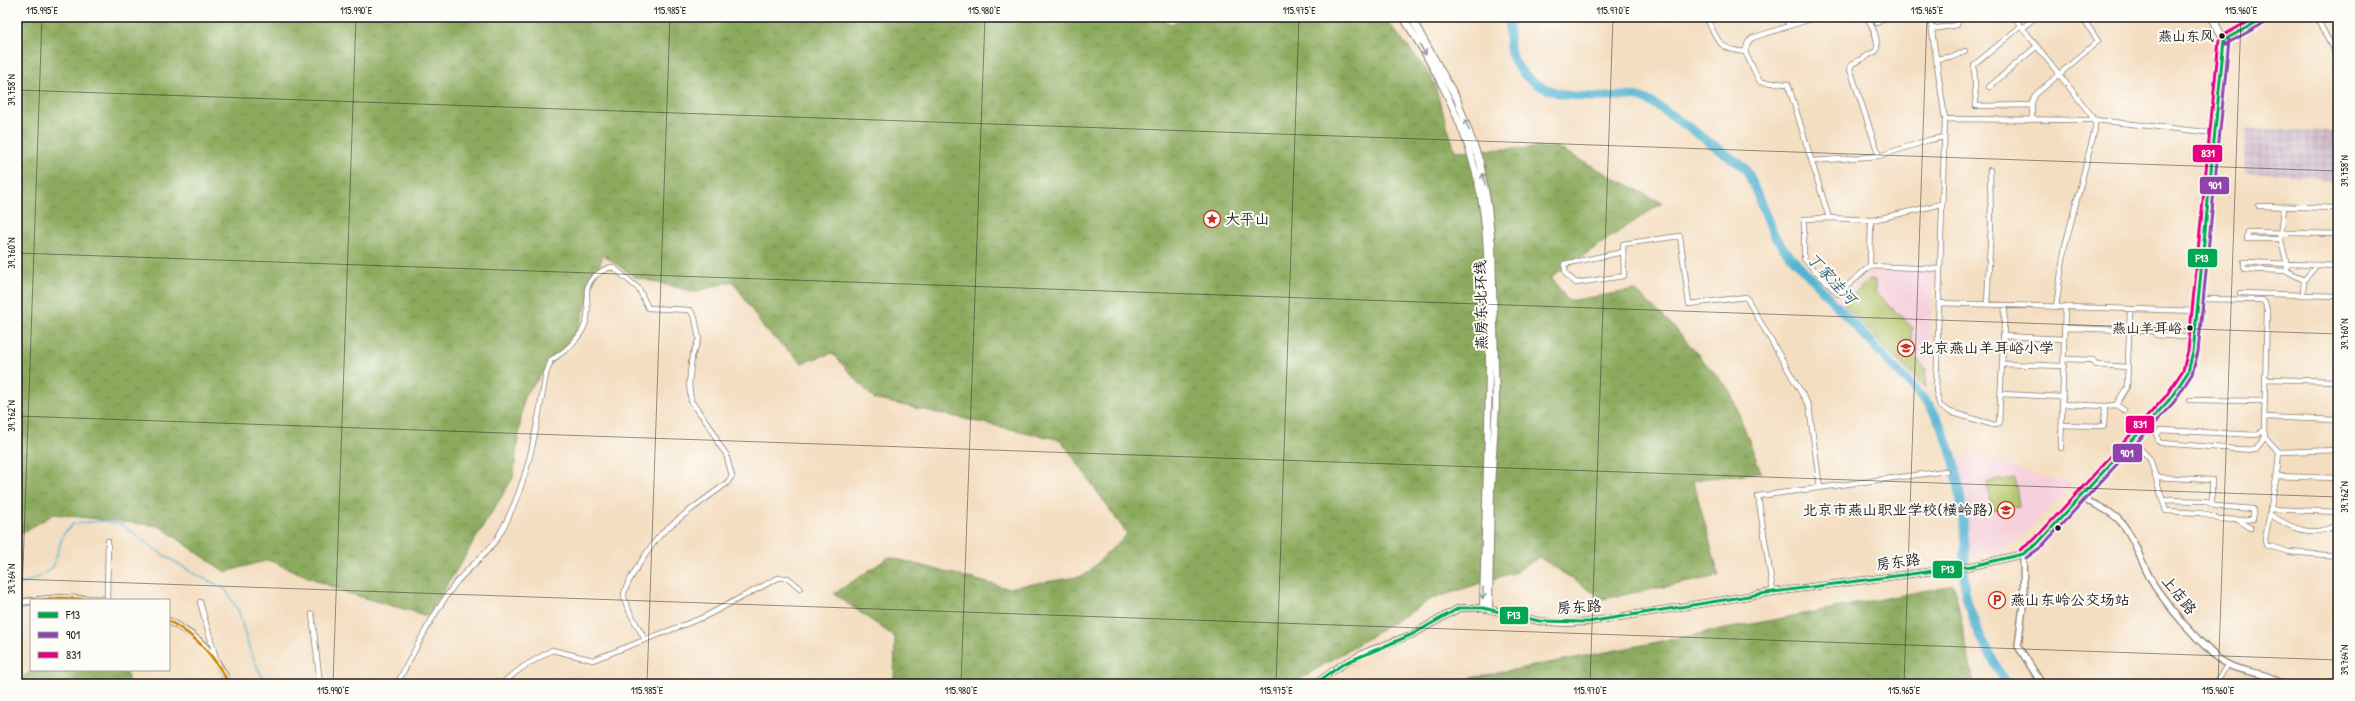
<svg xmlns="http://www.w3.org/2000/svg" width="2355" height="701" font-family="'Patrick Hand','LXGW WenKai TC',sans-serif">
  <defs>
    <pattern id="industrial-grid" width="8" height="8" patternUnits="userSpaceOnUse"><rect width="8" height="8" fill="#d1bdcc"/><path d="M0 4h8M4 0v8" fill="none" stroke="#b3a2af"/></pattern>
    <pattern id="forest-crowns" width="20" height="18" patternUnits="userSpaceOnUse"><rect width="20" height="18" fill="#8caa5d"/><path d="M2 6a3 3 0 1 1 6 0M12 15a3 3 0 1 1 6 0" fill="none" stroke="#728a4c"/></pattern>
  </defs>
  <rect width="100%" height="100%" fill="#fdfcf7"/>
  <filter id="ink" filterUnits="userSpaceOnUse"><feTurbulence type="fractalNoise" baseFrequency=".025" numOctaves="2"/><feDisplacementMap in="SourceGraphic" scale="8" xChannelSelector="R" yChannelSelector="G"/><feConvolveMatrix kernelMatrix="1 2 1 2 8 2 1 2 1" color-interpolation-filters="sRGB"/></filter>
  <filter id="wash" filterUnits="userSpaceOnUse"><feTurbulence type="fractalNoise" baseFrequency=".012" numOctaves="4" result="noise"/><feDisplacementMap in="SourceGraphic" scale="16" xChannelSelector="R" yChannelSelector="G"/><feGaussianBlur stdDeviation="0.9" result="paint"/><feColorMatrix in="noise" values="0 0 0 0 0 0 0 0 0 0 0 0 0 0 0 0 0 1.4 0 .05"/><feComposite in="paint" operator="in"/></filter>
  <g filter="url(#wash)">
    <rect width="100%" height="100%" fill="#f4dec1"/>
    <path fill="#f5cfdb" d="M1872 270 1933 272 1927 394 1839 302Z
      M1984 457 2052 480H2063L2072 485 2024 536 2007 546 1970 554 1958 459Z"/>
    <path fill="url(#industrial-grid)" d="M2246 129 2338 131V185L2310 176 2245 172Z"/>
    <path fill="url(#forest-crowns)" stroke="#54633c" d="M17 17H1157L1171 24 1185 17H1384L1432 77 1455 151 1556 147 1662 203 1551 277 1568 301 1635 290 1673 326 1730 391 1761 472 1693 480 1719 576 1603 599 1539 557 1515 572 1432 599 1292 684H894L895 637 834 594 889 557 1007 588 1084 576 1127 534 1061 440 874 399 832 353 802 363 765 330 733 281 695 292 635 277 603 255 577 332 524 396 513 478 428 616 347 593 268 560 225 572 159 526 54 514 17 536Z
      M1954 585 1974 684H1444L1445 683Z
      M33 670H126L129 684H17V681Z"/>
    <path fill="#b1c569" stroke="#667042" d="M1868 280 1875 281V292L1914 329 1911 330V342L1908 347 1913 355 1926 369 1925 388 1844 305Z
      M2015 478 2019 507 1991 510 1987 482Z"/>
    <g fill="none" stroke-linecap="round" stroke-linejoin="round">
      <path stroke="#53b4d2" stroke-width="1.5" d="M17 586 39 577 53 567 63 535 73 524 101 521 121 524 159 552 193 573 225 589 239 612 249 648 261 675 269 684"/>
      <path stroke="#53b4d2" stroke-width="9" d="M1509 17C1509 29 1508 42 1511 53 1523 89 1564 98 1597 97 1612 97 1627 94 1642 98 1655 103 1667 112 1678 120 1701 136 1723 152 1745 168L1749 175 1775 237 1783 248 1929 405C1956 444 1962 498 1965 545 1966 561 1962 580 1966 596 1974 627 1990 657 2007 684"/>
    </g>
  </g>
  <g filter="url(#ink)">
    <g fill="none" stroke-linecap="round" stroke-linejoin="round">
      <g stroke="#887d6e" stroke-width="6">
        <path id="minor" d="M1706 17C1718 40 1717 49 1745 52
          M1783 17 1789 24
          M1817 17 1752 38 1748 42 1745 52 1760 82 1788 84 1829 218 1873 220 1942 204
          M1867 17C1872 26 1880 41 1876 51L1852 64 1850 69 1879 156
          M1930 17 1945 119 1936 391 1940 406 1950 412 1994 425 1999 424 2005 305
          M2014 17 2095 120V129L2065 246 2056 306
          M2316 17 2338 58
          M1877 23 1886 17
          M2021 26 1974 65 1976 106 2032 105
          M2023 28 2035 17
          M1932 29 1957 25 1959 17
          M1936 59 1955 56 1965 51
          M1989 87 2037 46
          M1945 119 2095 120 2215 133
          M2032 120V102L2035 95 2098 41 2082 17
          M1813 161 1879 156 1929 140 1944 137
          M2259 206 2338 208
          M2284 207 2281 239H2247L2248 232 2338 234
          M1829 218 1804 219V259L1838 294 1870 266 1940 269
          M2281 239C2282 250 2288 261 2287 271L2244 269V262L2338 266
          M1623 252 1564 264 1566 274 1576 283 1624 276 1623 244 1680 236 1689 304 1746 297 1809 406 1820 488
          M2317 265 2304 280 2303 295 2338 296
          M1870 266 1871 220
          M2287 271 2304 280
          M2240 293 2303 295
          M2199 299 2262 300 2265 303 2267 310 2264 429 2265 437 2279 452 2277 474 2265 539 2266 545 2289 552 2338 556
          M1939 303 2198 311
          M1987 304 1991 225 1990 170
          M2065 328 2154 331 2156 335 2184 337
          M2003 336 2064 339
          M2064 359 2093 360 2096 365 2128 367
          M2002 364 2064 366
          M2266 379 2338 381
          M2001 394 2063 397
          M2190 400 2265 401
          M2063 404 2105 406
          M2124 410 2116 405 2127 387 2130 309
          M2265 417 2338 420
          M2062 425 2104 426 2105 406 2116 405
          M2264 430 2257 435 2160 430 2157 435 2158 441 2161 443C2193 445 2224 449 2256 450L2265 437
          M2132 440 2150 459 2166 511 2200 513 2219 519 2238 520 2251 528
          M2061 448 2065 307
          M2279 452 2338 450
          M2277 476 2338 478
          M2156 477 2212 480V504
          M2163 500 2206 501 2215 506 2253 509V519L2238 520
          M2270 509 2338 512
          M2269 514C2291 528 2313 539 2338 524
          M1773 592 1758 496 1946 471
          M107 600 108 541
          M200 602 216 658
          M312 614 320 684
          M397 684C415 650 432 615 455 584 467 569 490 551 498 537 528 486 536 431 546 374L551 360C565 352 581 338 586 322 592 305 579 288 596 275 602 271 605 268 613 267L639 289 648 308 690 310 695 318 699 339 692 356 689 384 691 401 713 431 718 443 726 454 732 476 727 483C706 499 683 514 663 532 655 540 623 585 624 596 625 608 640 629 645 640
          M501 684 523 667 552 650 593 660 704 617 778 578H788L800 588
          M2214 684 2227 666"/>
      </g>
      <g stroke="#887d6e" stroke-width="8">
        <path id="tertiary" d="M2079 498C2092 503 2105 508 2116 517 2137 536 2141 569 2158 591 2173 612 2195 637 2214 655 2237 676 2261 668 2282 684
          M2023 554 2024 598 2018 646 2042 684
          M39 600 59 598 107 600
          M17 603 31 601
          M169 621C202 639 213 651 229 684"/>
      </g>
      <g stroke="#887d6e" stroke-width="8">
        <path id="secondary" d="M1403 17C1432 63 1458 110 1473 162 1488 213 1488 268 1489 320 1490 416 1485 512 1483 608
          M1411 17 1457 99 1480 162 1488 207 1492 246 1496 404 1491 487 1489 609
          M2212 17 2224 40
          M2224 40 2266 17
          M1315 684 1343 664 1367 652 1413 634 1459 608H1483L1539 621 1563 623 1588 622 1773 592 1972 566 2023 554 2037 544 2170 399 2188 372 2193 352 2224 40"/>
      </g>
      <use href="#minor" stroke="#fff" stroke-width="4.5"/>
      <use href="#tertiary" stroke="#fff" stroke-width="5.5"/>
      <use href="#secondary" stroke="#fff" stroke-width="6"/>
      <g stroke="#fdfcf7" stroke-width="6">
        <path id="bus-1" d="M2224 40 2266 17
          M1315 684 1343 664 1413 634 1459 608H1483L1539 621 1588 622 1773 592 1972 566 2023 554 2037 544 2170 399 2188 372 2193 352 2224 40"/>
      </g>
      <g stroke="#fdfcf7" stroke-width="6">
        <path id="bus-2" d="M2226 44 2268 21
          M2026 558 2041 547 2174 402 2192 374 2198 352 2229 40"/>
      </g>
      <g stroke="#fdfcf7" stroke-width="6">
        <path id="bus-3" d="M2222 36 2256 17
          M2020 550 2034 540 2166 396 2183 370 2188 351 2219 40"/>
      </g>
      <g stroke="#fdfcf7" stroke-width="6">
        <path id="bus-4" d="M39 600 59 598 107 600
          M169 621C197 637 214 655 229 684"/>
      </g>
      <use href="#bus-1" stroke="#00a651" stroke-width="3"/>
      <use href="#bus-2" stroke="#8e44ad" stroke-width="3"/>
      <use href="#bus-3" stroke="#e5007d" stroke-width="3"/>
      <use href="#bus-4" stroke="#cb8a06" stroke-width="3"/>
    </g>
    <defs><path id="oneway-shaft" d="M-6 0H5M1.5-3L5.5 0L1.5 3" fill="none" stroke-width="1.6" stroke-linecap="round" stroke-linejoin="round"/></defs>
    <g stroke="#999">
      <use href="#oneway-shaft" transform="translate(1423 50) rotate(58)"/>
      <use href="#oneway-shaft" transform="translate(1467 125) rotate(-111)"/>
      <use href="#oneway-shaft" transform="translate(1484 179) rotate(-102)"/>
      <use href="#oneway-shaft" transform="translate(1483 593) rotate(91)"/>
    </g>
  </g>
  <path fill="none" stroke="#1c1c1c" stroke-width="1" stroke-opacity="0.45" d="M17 90 2338 171M17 253 2338 334M17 416 2338 497M17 579 2338 660M19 684 42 17M333 684 356 17M647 684 670 17M961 684 985 17M1276 684 1299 17M1590 684 1613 17M1904 684 1927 17M2218 684 2241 17"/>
  <defs>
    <g id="sight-ring" transform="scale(0.9)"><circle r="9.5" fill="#fdfcf7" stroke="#c8321e" stroke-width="1.5"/><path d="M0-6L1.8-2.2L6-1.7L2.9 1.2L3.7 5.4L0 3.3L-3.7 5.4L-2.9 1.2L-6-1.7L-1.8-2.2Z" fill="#c8321e"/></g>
    <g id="school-ring" transform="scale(0.9)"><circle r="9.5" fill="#fdfcf7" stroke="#c8321e" stroke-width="1.5"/><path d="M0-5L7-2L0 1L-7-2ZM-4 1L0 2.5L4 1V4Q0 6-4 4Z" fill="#c8321e"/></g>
    <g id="parking-ring" transform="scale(0.9)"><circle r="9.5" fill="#fdfcf7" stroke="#c8321e" stroke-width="1.5"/><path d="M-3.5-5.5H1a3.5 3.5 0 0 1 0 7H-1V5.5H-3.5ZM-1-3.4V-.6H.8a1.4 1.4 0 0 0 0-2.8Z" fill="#c8321e"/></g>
  </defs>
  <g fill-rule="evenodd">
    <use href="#sight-ring" x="1212" y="219"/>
    <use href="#school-ring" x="1906" y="348"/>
    <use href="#school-ring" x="2006" y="510"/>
    <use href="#parking-ring" x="1997" y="600"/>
  </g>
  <g fill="#1c1c1c" stroke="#fdfcf7" stroke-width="1.5">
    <circle cx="2222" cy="36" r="3.5"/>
    <circle cx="2190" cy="328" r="3.5"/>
    <circle cx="2058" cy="528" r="3.5"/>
  </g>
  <g text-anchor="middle" stroke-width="4" stroke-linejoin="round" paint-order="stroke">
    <g font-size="14" fill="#1c1c1c" stroke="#fdfcf7" text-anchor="end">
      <text x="2214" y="41">燕山东风</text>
      <text x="2182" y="333">燕山羊耳峪</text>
    </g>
    <g font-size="15" fill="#1c1c1c" stroke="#fdfcf7" text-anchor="start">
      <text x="1225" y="224">大平山</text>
      <text x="1919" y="353">北京燕山羊耳峪小学</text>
      <text x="1993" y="515" text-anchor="end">北京市燕山职业学校(横岭路)</text>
      <text x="2010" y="605">燕山东岭公交场站</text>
    </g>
    <g font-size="15" fill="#1c1c1c" stroke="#fdfcf7">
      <text transform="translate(1481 305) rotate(-91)" y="5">燕房东北环线</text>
      <text transform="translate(1898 562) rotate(-8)" y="5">房东路</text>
      <text transform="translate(2179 595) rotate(51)" y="5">上店路</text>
      <text transform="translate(1579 607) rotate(-3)" y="5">房东路</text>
    </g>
    <g font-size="16" font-style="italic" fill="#35606e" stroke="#fdfcf7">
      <text transform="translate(1832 278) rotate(47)" y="6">丁家洼河</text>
    </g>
  </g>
  <g stroke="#fdfcf7" stroke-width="1.5">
    <rect x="2192" y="144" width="31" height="19" rx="4" fill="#e5007d"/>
    <rect x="2199" y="176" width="31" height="19" rx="4" fill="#8e44ad"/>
    <rect x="2187" y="248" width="31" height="20" rx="4" fill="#00a651"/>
    <rect x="2125" y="415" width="30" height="19" rx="4" fill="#e5007d"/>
    <rect x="2112" y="443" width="31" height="20" rx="4" fill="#8e44ad"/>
    <rect x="1932" y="560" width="31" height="19" rx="4" fill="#00a651"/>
    <rect x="1499" y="606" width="30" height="19" rx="4" fill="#00a651"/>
  </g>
  <g font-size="11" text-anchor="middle" font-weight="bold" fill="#fff">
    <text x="2208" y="157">831</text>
    <text x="2215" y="189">901</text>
    <text x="2202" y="262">F13</text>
    <text x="2140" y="428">831</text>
    <text x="2127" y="457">901</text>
    <text x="1948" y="573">F13</text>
    <text x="1514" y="619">F13</text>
  </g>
  <rect width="2355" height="701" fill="none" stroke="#fdfcf7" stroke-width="44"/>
  <rect x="30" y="599" width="140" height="72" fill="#fdfcf7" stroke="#a3a29f"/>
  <rect x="38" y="612" width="20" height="6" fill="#00a651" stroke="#a3a29f"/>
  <text x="66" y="619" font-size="12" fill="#1c1c1c">F13</text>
  <rect x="38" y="632" width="20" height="6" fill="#8e44ad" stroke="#a3a29f"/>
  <text x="66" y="639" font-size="12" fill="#1c1c1c">901</text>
  <rect x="38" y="652" width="20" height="6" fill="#e5007d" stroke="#a3a29f"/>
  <text x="66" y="659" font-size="12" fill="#1c1c1c">831</text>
  <rect x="22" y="22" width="2311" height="657" fill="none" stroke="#1c1c1c" stroke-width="1.5"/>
  <g font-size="10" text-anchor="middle" fill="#1c1c1c">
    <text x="42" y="14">115.995°E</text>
    <text x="356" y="14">115.990°E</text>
    <text x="670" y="14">115.985°E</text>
    <text x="984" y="14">115.980°E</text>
    <text x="1299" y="14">115.975°E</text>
    <text x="1613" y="14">115.970°E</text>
    <text x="1927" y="14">115.965°E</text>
    <text x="2241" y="14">115.960°E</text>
    <text transform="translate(11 90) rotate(-90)" y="4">39.758°N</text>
    <text transform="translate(2344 171) rotate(-90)" y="4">39.758°N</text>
    <text transform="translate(11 253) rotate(-90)" y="4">39.760°N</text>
    <text transform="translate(2344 334) rotate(-90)" y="4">39.760°N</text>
    <text transform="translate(11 416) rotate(-90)" y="4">39.762°N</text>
    <text transform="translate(2344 497) rotate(-90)" y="4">39.762°N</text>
    <text transform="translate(11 579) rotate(-90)" y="4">39.764°N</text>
    <text transform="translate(2344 660) rotate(-90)" y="4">39.764°N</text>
    <text x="333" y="694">115.990°E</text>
    <text x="647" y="694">115.985°E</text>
    <text x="961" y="694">115.980°E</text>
    <text x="1276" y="694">115.975°E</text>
    <text x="1590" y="694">115.970°E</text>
    <text x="1904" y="694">115.965°E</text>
    <text x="2218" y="694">115.960°E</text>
  </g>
</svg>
